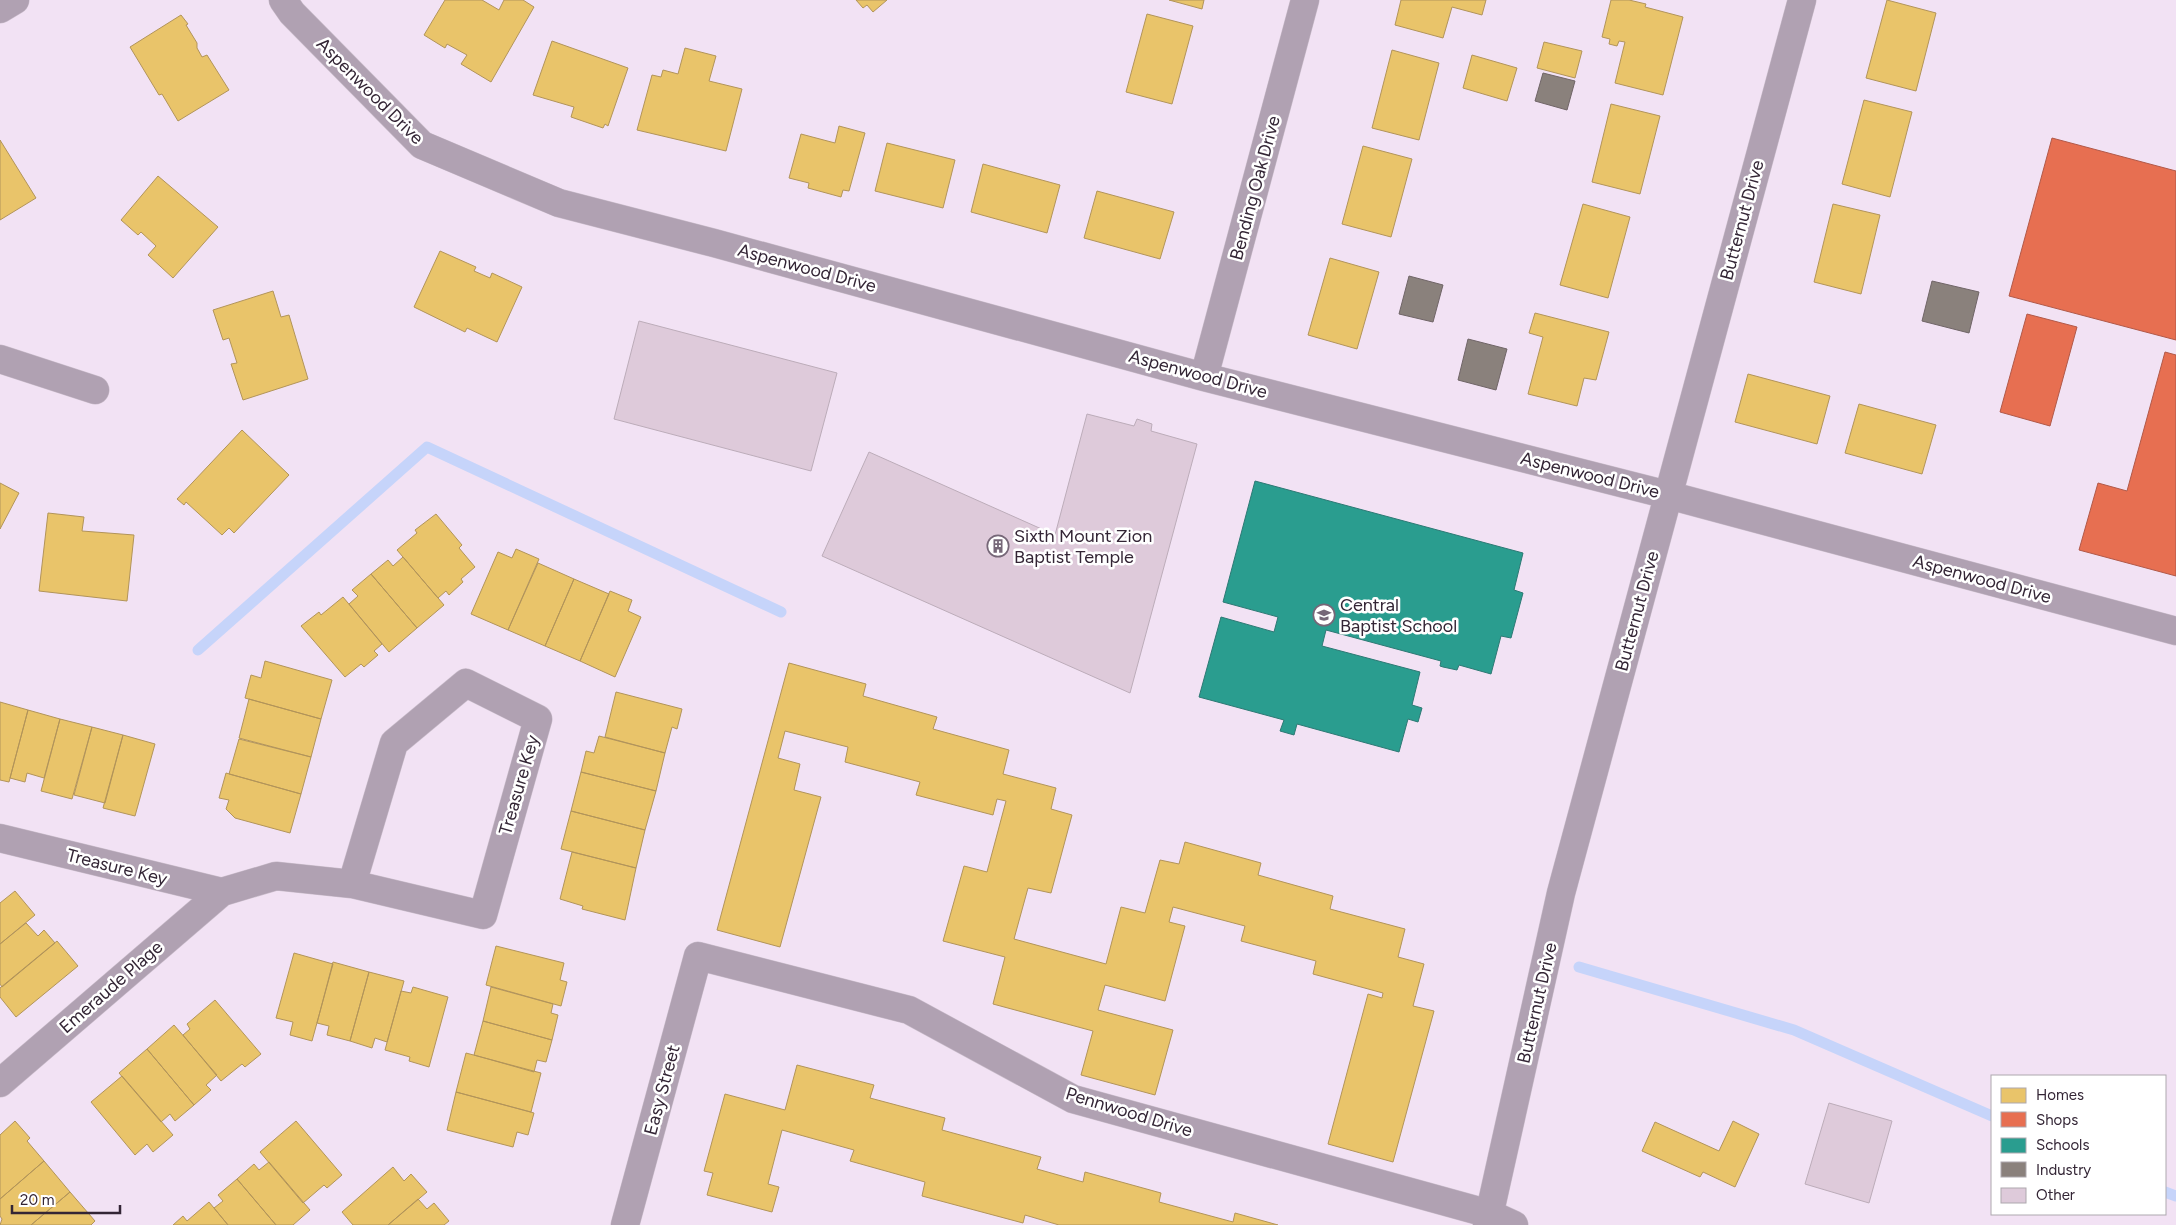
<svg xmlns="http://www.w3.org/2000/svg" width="2176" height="1225" font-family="Figtree,sans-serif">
  <rect width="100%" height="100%" fill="#f2e2f4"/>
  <path fill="#e9c46a" stroke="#b2945a" d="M445 0H482L499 10 504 0H523L534 7 491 82 461 64 467 55 447 44 445 48 424 35Z
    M856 0H887L873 12 867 5 863 8Z
    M1169 0H1204L1202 9Z
    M1401 0H1486L1482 15 1452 7 1443 38 1395 25Z
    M1611 0H1629L1646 4 1645 7 1683 17 1663 95 1615 83 1625 42 1619 41 1617 46 1609 44 1610 39 1602 37Z
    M1887 0 1936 13 1916 91 1866 78Z
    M1147 14 1193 26 1172 104 1126 92Z
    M181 15 188 24 186 25 197 43V48L202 57 207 55 229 90 178 121 162 94 159 95 130 47Z
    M552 41 628 68 608 126 605 124 603 128 571 117 574 107 533 95Z
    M1544 42 1582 51 1575 78 1537 68Z
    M685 48 716 56 709 81 742 89 726 151 637 130 652 75 661 77 663 70 678 74Z
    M1392 50 1439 63 1419 140 1372 128Z
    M1472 55 1517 68 1507 101 1463 88Z
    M1864 100 1912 112 1890 197 1842 184Z
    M1611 104 1660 116 1640 194 1592 182Z
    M839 126 865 133 849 191 843 190 841 197 808 188 809 183 789 178 801 134 835 143Z
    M0 140 36 198 0 220Z
    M887 143 955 160 943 208 875 191Z
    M1363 146 1412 159 1391 237 1342 224Z
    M983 164 1060 185 1047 233 971 212Z
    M158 176 218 227 173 278 148 255 156 246 141 232 138 235 121 220Z
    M1097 191 1174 212 1160 259 1084 238Z
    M1583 204 1630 217 1608 298 1560 285Z
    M1833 204 1880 215 1861 294 1814 282Z
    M440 251 476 267 474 271 490 278 492 273 522 287 497 342 467 328 465 332 414 307Z
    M1330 258 1379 272 1357 349 1308 335Z
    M273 291 281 317 289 315 308 379 243 400 231 364 237 363 229 338 223 340 213 310Z
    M1535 313 1609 332 1596 380 1584 378 1577 406 1528 394 1543 337 1529 333Z
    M1748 374 1830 396 1817 444 1735 422Z
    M1859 404 1936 425 1922 474 1845 453Z
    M242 430 289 475 234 533 229 528 222 535 186 502 184 505 177 499Z
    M0 483 19 493 0 529Z
    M48 513 84 517 82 531 134 535 127 601 39 591Z
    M436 514 462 545 459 548 475 567 461 579 463 582 449 595 446 591 438 598 397 550 417 533 415 530Z
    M516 549 539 559 508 630 471 614 498 552 512 558Z
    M403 557 444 605 417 628 371 574 388 560 393 566Z
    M538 563 574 579 545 646 508 630Z
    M371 574 417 628 389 652 349 604 358 596 352 590Z
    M574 579 609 594 580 661 545 646Z
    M610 591 632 600 628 611 641 617 615 677 580 661Z
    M343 597 382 644 374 651 378 655 364 667 361 664 345 677 301 626 319 612 321 615Z
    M265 661 332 680 321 719 245 698 251 675 261 678Z
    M789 663 866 684 863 696 937 717 933 729 1009 750 1003 774 1056 788 1051 809 1072 815 1051 893 1028 888 1014 939 1106 964 1121 907 1145 913 1160 860 1179 864 1185 842 1261 863 1258 875 1333 896 1330 909 1405 929 1398 957 1424 964 1413 1006 1434 1011 1393 1162 1328 1144 1368 994 1382 998 1383 993 1313 974 1316 961 1241 941 1245 926 1173 907 1169 922 1185 926 1165 1001 1105 985 1098 1010 1173 1030 1155 1095 1081 1075 1093 1031 993 1004 1005 957 943 941 964 866 987 872 1006 801 997 799 993 815 916 795 920 782 845 762 848 747 785 731 778 758 800 764 794 790 821 797 780 947 717 930Z
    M616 692 682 709 677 729 672 727 665 753 605 737Z
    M249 699 321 719 311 757 239 738Z
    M0 702 28 710 9 782 0 780Z
    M28 710 60 719 44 778 27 773 25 782 10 778Z
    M60 719 92 727 72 799 41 791Z
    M92 727 123 735 105 803 74 795Z
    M123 735 155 744 135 816 103 808Z
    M599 736 665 753 656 791 581 772 586 751 594 753Z
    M239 739 311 757 301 794 229 774Z
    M581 772 656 791 645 830 571 811Z
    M226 773 301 794 290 833 235 818 226 809 229 800 219 798Z
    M571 811 645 830 636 868 561 849Z
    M572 852 636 868 625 920 582 909 583 906 560 899Z
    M15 891 35 915 0 944V903Z
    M26 923 38 936 44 930 55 943 2 987 0 984V944Z
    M57 941 78 966 16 1017 0 997V988Z
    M496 946 564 963 560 980 567 982 561 1006 486 985Z
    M294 953 333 964 312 1041 290 1035 293 1022 276 1018Z
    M333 962 369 972 350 1041 327 1035 329 1026 317 1023Z
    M369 972 404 981 387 1042 375 1038 372 1048 350 1041Z
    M413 987 448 997 429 1067 409 1061 410 1057 385 1050 401 991 411 993Z
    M491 987 553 1004 551 1013 558 1015 552 1040 483 1021Z
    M215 1000 261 1054 245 1067 242 1064 221 1081 183 1035 190 1029 187 1024Z
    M483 1021 552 1040 546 1062 537 1060 534 1072 474 1055Z
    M174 1025 217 1075 206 1085 211 1090 194 1105 147 1049Z
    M147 1049 194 1105 175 1121 170 1114 161 1122 119 1073Z
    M466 1053 541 1073 531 1112 456 1092Z
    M797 1065 874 1085 870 1098 945 1118 942 1130 1041 1157 1037 1169 1083 1182 1085 1172 1161 1193 1159 1202 1233 1222 1235 1213 1278 1225H1059L1025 1215 1023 1223 922 1196 925 1182 850 1161 854 1150 782 1130 768 1184 779 1187 772 1212 707 1195 713 1173 704 1171 725 1094 785 1110Z
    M122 1076 173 1135 153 1152 147 1144 135 1155 91 1102Z
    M456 1092 534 1113 528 1135 517 1132 513 1147 447 1130Z
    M15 1121 30 1138 27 1141 44 1161 0 1199V1135Z
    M296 1121 342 1175 327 1188 324 1185 303 1203 260 1152Z
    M1733 1121 1759 1134 1735 1187 1703 1172 1700 1177 1642 1151 1655 1122 1719 1151Z
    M44 1161 70 1192 31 1225H0L2 1219 0 1216V1199Z
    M269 1162 310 1210 293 1225H276L237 1179 254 1164 259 1170Z
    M393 1167 404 1181 411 1174 427 1192 388 1225H353L342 1212Z
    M237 1179 276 1225H228L214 1208 223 1201 218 1195Z
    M70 1192 95 1221 91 1225H31Z
    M418 1199 427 1209 434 1203 449 1221 444 1225H388Z
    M209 1202 228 1225H173L183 1216 187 1221Z"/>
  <path fill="#e76f51" stroke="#b15949" d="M2052 138 2176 171V340L2009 296Z
    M2027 314 2077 327 2050 426 2000 412Z
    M2165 352 2176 355V576L2079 550 2098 483 2127 491Z"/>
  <path fill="#2a9d8f" stroke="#2d7974" d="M1255 481 1523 553 1514 590 1523 593 1511 638 1501 636 1491 674 1459 665 1457 670 1443 667 1440 666 1441 661 1326 630 1322 646 1420 672 1412 705 1422 708 1418 722 1408 719 1399 752 1297 724 1294 735 1280 731 1284 720 1199 697 1221 617 1274 632 1278 617 1223 602Z"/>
  <path fill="#8a817c" stroke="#706567" d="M1543 73 1575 81 1567 110 1535 101Z
    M1409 276 1443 285 1433 322 1399 314Z
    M1932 281 1979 292 1969 333 1922 321Z
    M1468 339 1507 349 1496 390 1458 380Z"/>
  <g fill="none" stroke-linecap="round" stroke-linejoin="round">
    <path stroke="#c6d4fa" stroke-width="11" d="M198 650 427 447 781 612
      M1579 967 1794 1030 1992 1116
      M2165 1192 2176 1196"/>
  </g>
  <path fill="#decada" stroke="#bcacb9" d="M639 321 837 373 811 471 614 419Z
    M1087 414 1134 426 1137 419 1152 424 1151 431 1197 444 1130 693 822 556 869 452 1055 535Z
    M1829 1103 1892 1121 1869 1203 1805 1184Z"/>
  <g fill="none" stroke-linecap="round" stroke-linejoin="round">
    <g stroke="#cbbecc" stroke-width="29">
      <path id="street" d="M283 0 292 13 422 145 559 203 714 243 1204 377 1668 495 2176 631
        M0 9 15 0
        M0 359 95 390
        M1204 377 1305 0
        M0 838 222 892 276 876 352 884 483 915 538 719 466 683 394 743 352 884
        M0 1083 222 892
        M625 1225 698 956 909 1010 1073 1099 1490 1214 1514 1225
        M1487 1225 1561 893 1802 0"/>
    </g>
    <use href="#street" stroke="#b0a1b2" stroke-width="28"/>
  </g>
  <defs>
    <g id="building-ring" transform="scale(1.125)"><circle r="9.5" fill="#fff" stroke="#766778" stroke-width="1.5"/><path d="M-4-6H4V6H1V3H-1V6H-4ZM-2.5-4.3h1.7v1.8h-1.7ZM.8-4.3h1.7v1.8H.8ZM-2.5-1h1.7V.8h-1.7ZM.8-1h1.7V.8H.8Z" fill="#766778"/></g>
    <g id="school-ring" transform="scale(1.125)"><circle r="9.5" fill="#fff" stroke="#766778" stroke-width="1.5"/><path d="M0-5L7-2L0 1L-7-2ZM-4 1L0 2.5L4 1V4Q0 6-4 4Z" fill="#766778"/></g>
  </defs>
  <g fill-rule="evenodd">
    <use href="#building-ring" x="998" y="546"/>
    <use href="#school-ring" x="1324" y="615"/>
  </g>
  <g text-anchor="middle" stroke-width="5" stroke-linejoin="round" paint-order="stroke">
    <g font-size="18" fill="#332535" stroke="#fff">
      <text transform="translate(370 91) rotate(45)" y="6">Aspenwood Drive</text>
      <text transform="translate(1255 188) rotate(-75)" y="6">Bending Oak Drive</text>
      <text transform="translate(1742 220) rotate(-75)" y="6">Butternut Drive</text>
      <text transform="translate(807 268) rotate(15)" y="6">Aspenwood Drive</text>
      <text transform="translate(1198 374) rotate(15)" y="6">Aspenwood Drive</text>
      <text transform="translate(1590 475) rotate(14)" y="6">Aspenwood Drive</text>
      <text transform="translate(1982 579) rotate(15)" y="6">Aspenwood Drive</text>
      <text transform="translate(1637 611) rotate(-75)" y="6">Butternut Drive</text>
      <text transform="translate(519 785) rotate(-74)" y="6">Treasure Key</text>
      <text transform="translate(117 867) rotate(14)" y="6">Treasure Key</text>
      <text transform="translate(111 987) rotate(-41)" y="6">Emeraude Plage</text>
      <text transform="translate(1537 1003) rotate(-77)" y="6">Butternut Drive</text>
      <text transform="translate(662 1090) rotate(-75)" y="6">Easy Street</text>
      <text transform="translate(1129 1112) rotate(17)" y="6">Pennwood Drive</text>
    </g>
    <g font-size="18" fill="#332535" stroke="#fff" text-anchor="start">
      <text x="1014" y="542">Sixth Mount Zion<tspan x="1014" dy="21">Baptist Temple</tspan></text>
      <text x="1340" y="611">Central<tspan x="1340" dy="21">Baptist School</tspan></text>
    </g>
  </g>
  <rect x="1991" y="1075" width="175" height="140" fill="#ffffff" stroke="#ada8ae"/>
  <rect x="2001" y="1088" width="25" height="15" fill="#e9c46a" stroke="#ada8ae"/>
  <text x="2036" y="1100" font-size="15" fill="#332535">Homes</text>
  <rect x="2001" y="1112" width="25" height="15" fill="#e76f51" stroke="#ada8ae"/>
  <text x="2036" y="1125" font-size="15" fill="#332535">Shops</text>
  <rect x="2001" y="1138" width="25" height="15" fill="#2a9d8f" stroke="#ada8ae"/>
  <text x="2036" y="1150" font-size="15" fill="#332535">Schools</text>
  <rect x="2001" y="1162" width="25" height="15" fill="#8a817c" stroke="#ada8ae"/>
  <text x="2036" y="1175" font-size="15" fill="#332535">Industry</text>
  <rect x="2001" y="1188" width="25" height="15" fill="#decada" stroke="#ada8ae"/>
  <text x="2036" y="1200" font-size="15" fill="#332535">Other</text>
  <path d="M12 1205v8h108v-8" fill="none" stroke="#332535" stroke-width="2.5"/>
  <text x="20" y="1205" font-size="15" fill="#332535" stroke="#ffffff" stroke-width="4" paint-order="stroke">20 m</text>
</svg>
